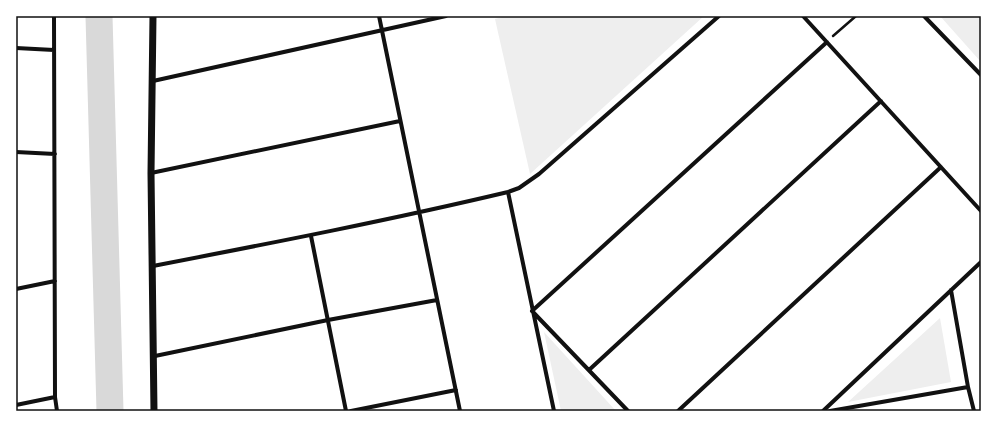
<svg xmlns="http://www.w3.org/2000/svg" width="997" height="427" font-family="'Asap Condensed',sans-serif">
  <rect width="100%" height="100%" fill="#fff"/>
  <path fill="#eee" d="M506 16H704L530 174 495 19Z
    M940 16H981V62Z
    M940 318 951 382 848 402Z
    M544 332 616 411H561Z"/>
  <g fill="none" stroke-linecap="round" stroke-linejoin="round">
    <path stroke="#d9d9d9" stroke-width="27" d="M99 16 110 411"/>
    <path stroke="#111" stroke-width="2.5" d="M833 36 856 16"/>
    <path stroke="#111" stroke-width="4" d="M54 16 55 397 57 411
      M379 16 460 411
      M803 16 981 211
      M924 16 981 75
      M16 48 54 50
      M153 81 446 16
      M16 152 55 154
      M151 173 400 121
      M508 192 554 411
      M311 236 346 411
      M153 266C272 243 390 220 508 192L519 188 539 174 719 16
      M16 289 55 281
      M155 356 328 320 437 300
      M589 370 881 101
      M968 387 974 411
      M16 405 55 397
      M351 411 456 390
      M628 411 532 311 827 42
      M678 411 941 167
      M823 411 981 262
      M830 411 968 387 951 290"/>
    <path stroke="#111" stroke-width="7" d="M153 16 151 173 154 411"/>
  </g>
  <rect width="997" height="427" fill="none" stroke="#ffffff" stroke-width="34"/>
  <rect x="17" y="17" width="963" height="393" fill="none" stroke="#111" stroke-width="1.5"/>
</svg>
